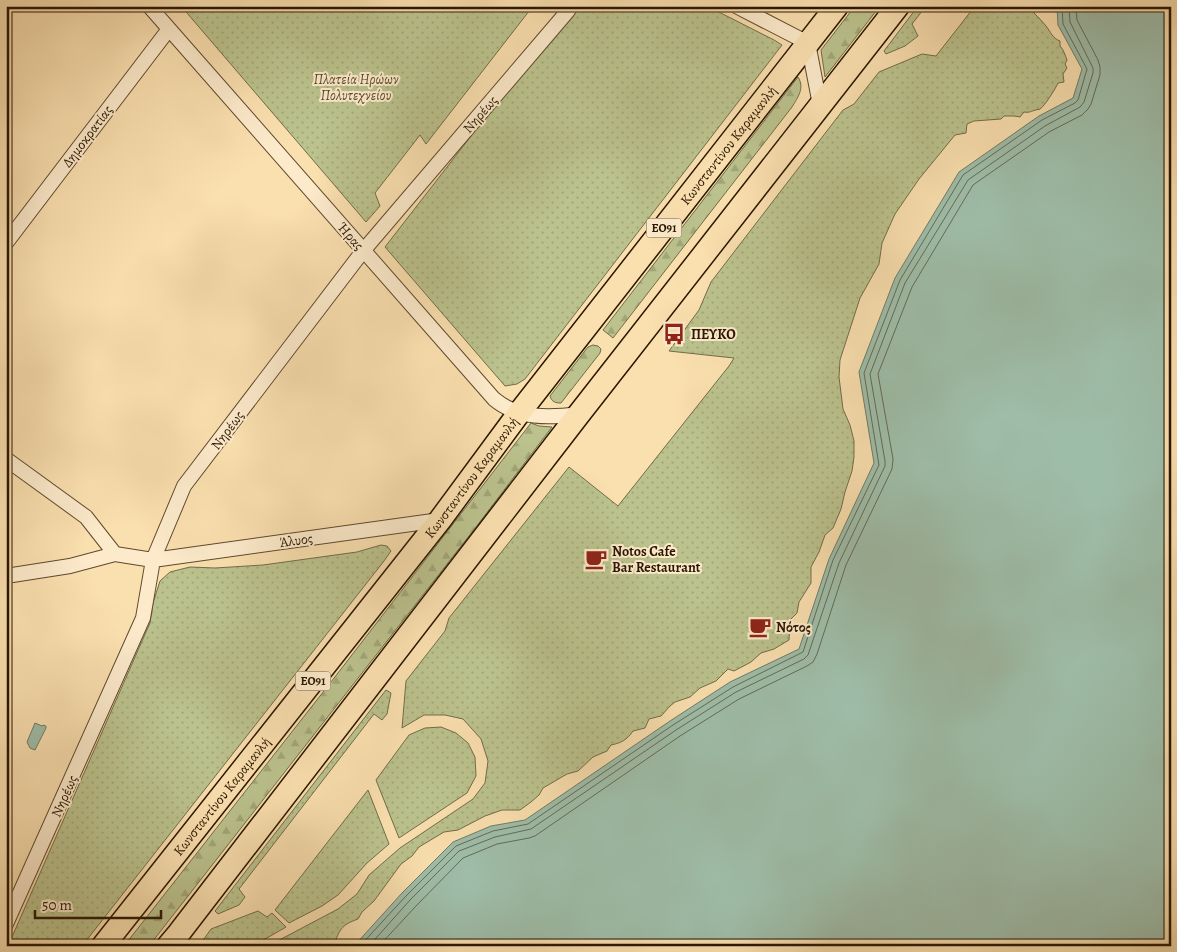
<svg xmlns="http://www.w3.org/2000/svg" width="1177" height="952" font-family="Alegreya,serif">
  <defs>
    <pattern id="grass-dots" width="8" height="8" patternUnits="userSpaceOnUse" patternTransform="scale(1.25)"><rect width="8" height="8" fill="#bbc28d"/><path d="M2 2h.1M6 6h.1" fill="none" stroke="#a1a678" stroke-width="1.8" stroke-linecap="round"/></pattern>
    <pattern id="forest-firs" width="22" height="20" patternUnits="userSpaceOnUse" patternTransform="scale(1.25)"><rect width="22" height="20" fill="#bbc28d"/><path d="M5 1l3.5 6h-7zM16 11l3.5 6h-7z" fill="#a1a678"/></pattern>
  </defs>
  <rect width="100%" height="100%" fill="#fadfaf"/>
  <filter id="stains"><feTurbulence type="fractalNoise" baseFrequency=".004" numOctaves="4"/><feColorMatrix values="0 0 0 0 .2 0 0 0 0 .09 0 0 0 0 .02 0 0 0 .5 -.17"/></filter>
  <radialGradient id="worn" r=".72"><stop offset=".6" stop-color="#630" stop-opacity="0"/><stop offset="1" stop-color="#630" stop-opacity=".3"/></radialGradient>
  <path fill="url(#grass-dots)" stroke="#726c48" d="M181 6H533L426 144 420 135 375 193 380 206 366 222Z
    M572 6H707L774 40 782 45 525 379 517 384 505 386 385 247Z
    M918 6H926L912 24 918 36 905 46 886 54 884 51Z
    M975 6H1036L1034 13C1038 17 1042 21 1046 26 1051 32 1052 38 1060 41V46C1064 50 1065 55 1067 60L1065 64 1067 68 1063 74 1064 82 1058 83C1056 88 1044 107 1040 109 1039 110 1037 109 1036 110 1031 111 1030 113 1024 112L1020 117 1014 116H1004L1001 119 974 121 967 124 966 133 955 135 919 179 895 214 882 243 879 264 860 298 840 360 839 377 843 409 850 425 854 441V457L852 471 845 492 841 509 833 528 825 535 819 552 811 567V583L799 602 797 613 790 620 789 640 774 649 761 653 751 662 734 671 728 669 716 681 700 688 690 697 675 702 670 706 661 716 649 719 645 728 633 731C627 740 621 743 611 745L607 751 593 757 578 771 567 774 543 788 539 795 531 802 520 810H502L485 816 458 830 444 832 419 847 412 856 401 864 374 901 362 912 358 919C341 925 339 930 334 946H268L338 909 357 894 369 875 400 848 473 799 485 783 488 761 481 739 463 719 445 715H424L402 728 406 681 445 631 449 618 569 467 618 506 729 366 734 358 669 351 699 310 711 282 843 110 854 104 879 72 922 54 936 56Z
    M381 545 387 546 391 551 384 561 82 946H8L150 623 153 603 160 581 170 572 190 567 215 568 263 565 357 552Z
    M386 690 391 693 387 714 382 720 374 714 239 889 245 897 239 905 218 914 215 911Z
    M441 727 456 733 468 743 475 757 476 776 467 793 399 838 376 780 409 735 425 728Z
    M368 790 389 844 367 863 338 895 322 906 289 923 275 910Z
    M258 911 267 917 272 913 286 927 253 946H199L211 929Z"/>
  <path fill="url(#forest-firs)" stroke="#726c48" d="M855 6H880L825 77 821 50Z
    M798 77C805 88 798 97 792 107L613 338 603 330Z
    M593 345 598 346 601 349 600 353 561 403C555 403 552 402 550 396L588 347Z
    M531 423 539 426 552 427 476 527 149 946H124L331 682Z"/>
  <path fill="#9ebda9" stroke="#707b66" d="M1057 6H1171V946H354L402 893 453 842 491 826 525 820 670 721 730 682 799 649 829 559 874 463 859 372 895 278 959 172 1039 116 1073 98 1082 69 1058 25Z
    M35 723 42 726 43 725 46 726V728L35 750 30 748 27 742Z"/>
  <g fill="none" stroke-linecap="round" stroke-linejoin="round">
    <path stroke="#646a56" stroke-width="1" d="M360 946 406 896 456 846 493 831 528 824 673 725 733 687 803 652 833 560 879 465 864 373 900 280 963 175 1042 120 1075 103 1078 100 1087 69 1063 24 1062 6
      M369 946 410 900 459 851 495 837 531 829 676 730 736 692 804 659 808 655 839 563 885 466V461L870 374 905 283 968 180 1045 126 1080 107 1084 102 1093 73V68L1070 22 1069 6
      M379 946 416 906 463 858 497 844 529 838 535 836 680 736 739 699 807 666 813 662 817 654 846 565 892 469 893 459 878 374 912 287 973 185 1049 132 1082 115 1088 109 1091 104 1100 75V67L1098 60 1077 20 1076 6"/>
    <g stroke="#5e492d" stroke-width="16">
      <path id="minor" d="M149 6 494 399C518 419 549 418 579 414
        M736 6 808 43 820 105
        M6 243 169 29
        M6 459 86 517 115 554 153 560 440 520
        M6 576 70 566 115 554
        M6 924 143 618 153 560 184 486 363 251 567 12 571 6"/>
    </g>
    <g stroke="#2a1702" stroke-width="25">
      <g id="trunk">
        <path id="s1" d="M103 946 440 520 519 413 837 6"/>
        <path d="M168 946 179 933 579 414 898 6"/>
      </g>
    </g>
    <use href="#minor" stroke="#fceacb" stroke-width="14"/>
    <use href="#trunk" stroke="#fadfaf" stroke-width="22"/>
  </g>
  <defs>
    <g id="bus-bare" transform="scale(1.725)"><path d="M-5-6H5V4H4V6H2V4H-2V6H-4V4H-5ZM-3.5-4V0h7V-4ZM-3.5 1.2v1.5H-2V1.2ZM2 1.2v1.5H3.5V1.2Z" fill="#8f2418" stroke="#fceacb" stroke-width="2.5" paint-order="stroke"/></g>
    <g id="cafe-bare" transform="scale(1.725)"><path d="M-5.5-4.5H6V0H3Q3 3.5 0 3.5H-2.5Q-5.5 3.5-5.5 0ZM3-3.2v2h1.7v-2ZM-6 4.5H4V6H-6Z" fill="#8f2418" stroke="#fceacb" stroke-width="2.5" paint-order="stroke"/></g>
  </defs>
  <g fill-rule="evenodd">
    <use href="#bus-bare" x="674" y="334"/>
    <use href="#cafe-bare" x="596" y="559"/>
    <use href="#cafe-bare" x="760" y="627"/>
  </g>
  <g text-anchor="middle" stroke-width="4" stroke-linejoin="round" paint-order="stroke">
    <g fill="#fceacb" stroke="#69563e" stroke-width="1">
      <rect x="646.5" y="218.5" width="35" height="19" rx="4"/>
      <rect x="295.5" y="671.5" width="35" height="19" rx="4"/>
    </g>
    <g font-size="12" font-weight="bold" fill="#2a1702">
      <text x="664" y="232">ΕΟ91</text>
      <text x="313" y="685">ΕΟ91</text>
    </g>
    <g font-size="14" font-style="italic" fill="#564a2c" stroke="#fceacb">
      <text x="356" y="84">Πλατεία Ηρώων<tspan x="356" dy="16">Πολυτεχνείου</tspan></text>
    </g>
    <g font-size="14" fill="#2a1702" stroke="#fceacb">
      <text transform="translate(480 114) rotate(-49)" y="5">Νηρέως</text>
      <text transform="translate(87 136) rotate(-53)" y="5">Δημοκρατίας</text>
      <text dy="5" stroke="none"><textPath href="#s1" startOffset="1016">Κωνσταντίνου Καραμανλή</textPath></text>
      <text transform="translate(351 236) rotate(49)" y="5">Ήρας</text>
      <text transform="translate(227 430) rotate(-53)" y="5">Νηρέως</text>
      <text dy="5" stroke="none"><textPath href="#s1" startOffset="596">Κωνσταντίνου Καραμανλή</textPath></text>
      <text transform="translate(296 540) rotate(-8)" y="5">Άλυος</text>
      <text transform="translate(64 796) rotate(-66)" y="5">Νηρέως</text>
      <text dy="5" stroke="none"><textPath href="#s1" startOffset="191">Κωνσταντίνου Καραμανλή</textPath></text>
    </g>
    <g font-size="14" font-weight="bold" fill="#2a1702" stroke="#fceacb" text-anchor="start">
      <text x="691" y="339">ΠΕΥΚΟ</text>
      <text x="612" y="556">Notos Cafe<tspan x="612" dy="16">Bar Restaurant</tspan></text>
      <text x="776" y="632">Νότος</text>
    </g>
  </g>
  <rect width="1177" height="952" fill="none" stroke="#fadfaf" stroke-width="25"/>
  <rect x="8" y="8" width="1162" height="937" fill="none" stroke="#2a1702" stroke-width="2.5"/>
  <rect x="12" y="12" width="1152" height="927" fill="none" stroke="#2a1702"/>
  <path d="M35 910v8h126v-8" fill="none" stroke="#2a1702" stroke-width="2.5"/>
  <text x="42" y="910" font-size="15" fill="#2a1702" stroke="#fceacb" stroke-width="4" paint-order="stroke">50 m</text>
  <rect width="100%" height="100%" filter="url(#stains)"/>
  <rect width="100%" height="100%" fill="url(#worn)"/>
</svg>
